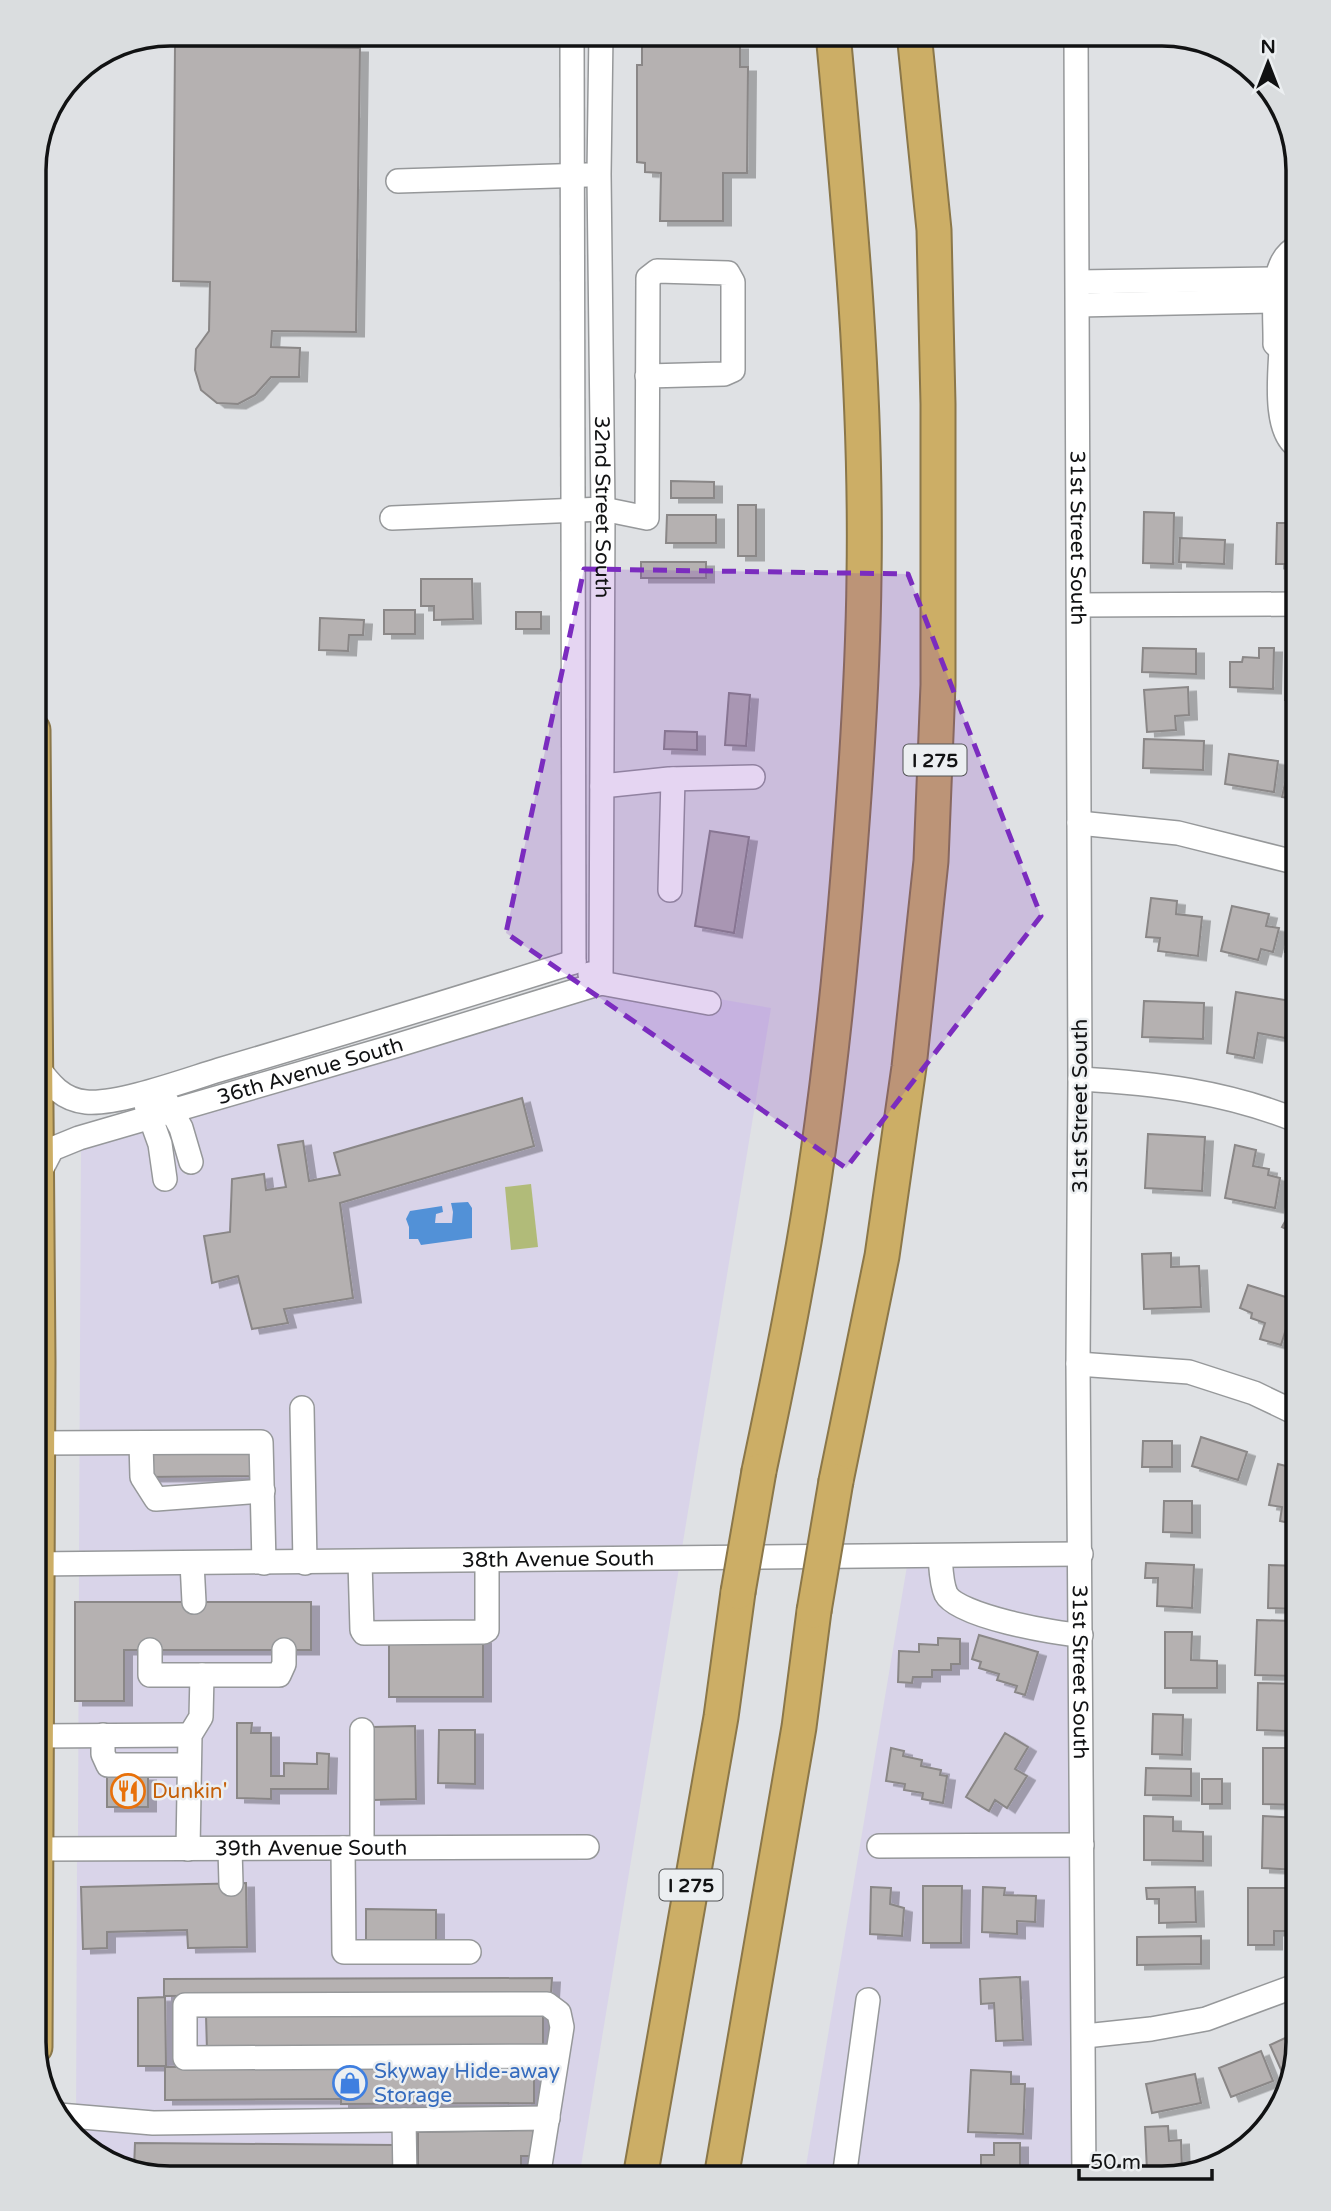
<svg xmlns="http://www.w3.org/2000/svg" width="1331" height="2211" font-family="'Varela Round',sans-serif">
  <defs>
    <filter id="shadow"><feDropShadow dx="8" dy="4.5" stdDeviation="0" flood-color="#0004"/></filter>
  </defs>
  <rect width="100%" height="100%" fill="#dfe1e4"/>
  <path fill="#d9d4e9" d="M599 994 603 997 605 994 716 1014 719 999 771 1008 682 1548 79 1553 81 1148 146 1130 151 1147 158 1190 175 1187 169 1142 163 1125 168 1124 173 1132 185 1175 202 1168 186 1118Z
    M1072 1564 1073 1835 870 1836V1856L1073 1855 1075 2178H804L907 1566Z
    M679 1568 579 2178 161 2177 94 2155 76 2134 77 1859 596 1857V1837L78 1839 79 1573Z"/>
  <path fill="#b1bb79" d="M531 1184 538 1247 511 1250 505 1187Z"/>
  <path fill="#5291d7" d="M468 1202 472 1208V1238L421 1245 418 1239H409V1227L406 1219 410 1211 442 1206 443 1212 436 1214 435 1223H452L453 1212 451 1203Z"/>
  <path fill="#b5b1b1" stroke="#8a8787" stroke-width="2" filter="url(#shadow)" d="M221 33H243V47H221Z
    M642 44 740 45V67H748L747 173H723V221H660L661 173 645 172V163L637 162V65H642Z
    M175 46 360 48 356 332 272 331 271 347 300 348 299 377H271L255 395 238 404 217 403 201 390 195 370 196 349 209 331 210 282 173 281Z
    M1295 287H1298V331L1293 330Z
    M671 481 714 482V498H671Z
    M738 505H756V556H738Z
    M1144 512 1174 513 1173 564 1143 563Z
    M667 515H716V543H666Z
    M1277 523H1298V564H1276Z
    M1180 538 1225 540 1224 564 1179 562Z
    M641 562H706V578H641Z
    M421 579H472L473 619 434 620V606H421Z
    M384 610H415V634H384Z
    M516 612H541V629H516Z
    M320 618 364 620 363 635H349L348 651 319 650Z
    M1286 647H1298V700H1285Z
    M1143 648 1196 649V674L1142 672Z
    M1259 648H1274L1273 689 1230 687V662H1242L1243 657 1259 658Z
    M1188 687 1189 715 1175 716 1176 730 1147 732 1144 690Z
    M729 693 750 695 746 746 725 745Z
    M665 731 697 732V750L664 749Z
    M1144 739 1204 741 1203 770 1143 768Z
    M1229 754 1278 761 1274 792 1225 784Z
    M1289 766 1298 768V800L1282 797Z
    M710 831 749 837 734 933 695 926Z
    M1151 898 1177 901 1176 914 1202 917 1198 956 1158 951 1160 938 1146 937Z
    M1232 906 1269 914 1266 926 1279 928 1273 952 1261 949 1258 960 1221 951Z
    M1290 924 1298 926V954L1285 952Z
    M1236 992 1291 1001 1285 1038 1258 1033 1254 1058 1227 1053Z
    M1144 1001 1204 1003 1203 1039 1142 1037Z
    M1298 1043V1073L1289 1071Z
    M522 1098 534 1146 340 1203 353 1298 284 1309 288 1323 252 1329 238 1276 212 1283 204 1236 230 1232 232 1179 264 1174 266 1190 286 1187 278 1145 303 1141 309 1181 340 1175 334 1153Z
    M1148 1134 1205 1137 1202 1191 1145 1188Z
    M1235 1145 1256 1150 1253 1166 1269 1169 1268 1175 1280 1178 1275 1208 1225 1198Z
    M1298 1198V1235L1282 1227Z
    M1171 1253V1267L1199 1266 1201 1307 1144 1309 1142 1254Z
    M1248 1285 1295 1300 1281 1345 1260 1339 1265 1323 1251 1318 1252 1313 1240 1308Z
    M1201 1437 1247 1452 1238 1480 1192 1466Z
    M1143 1441H1172V1467H1142Z
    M250 1451V1476L147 1477V1453Z
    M1278 1464 1298 1469V1525L1280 1521 1282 1507 1269 1505Z
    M1164 1501H1192V1533L1163 1532Z
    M1146 1563 1194 1565 1192 1608 1157 1606 1158 1578H1145Z
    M1269 1565 1298 1566V1609L1268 1608Z
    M75 1602H311V1650H124V1701H75Z
    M1257 1620 1294 1621 1293 1649H1298V1676L1255 1675Z
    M1165 1632H1192L1191 1660 1217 1661V1688H1165Z
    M979 1635 1038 1652 1025 1695 1015 1692 1017 1686 997 1680 999 1674 979 1668 981 1662 972 1659Z
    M938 1638 960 1639V1664H951V1670H932V1677H913L912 1683 898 1682 899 1651 919 1652V1644L938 1645Z
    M389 1639H483V1697H389Z
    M1258 1683 1298 1684V1705H1287V1731L1257 1730Z
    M1153 1714 1183 1715 1182 1755 1152 1754Z
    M237 1723H252L251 1733H271V1776H284V1763L317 1764V1753L329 1754 328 1789H271V1799L237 1798Z
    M415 1726 416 1799 373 1800V1727Z
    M439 1730H475V1784L438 1783Z
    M1005 1733 1028 1747 1015 1769 1027 1776 1007 1808 995 1800 989 1811 966 1797Z
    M891 1748 904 1751 903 1756 922 1760 921 1766 941 1770 940 1775 947 1776 943 1803 922 1799 923 1793 904 1790 905 1784 886 1781Z
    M1263 1748H1298V1805L1263 1804Z
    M1146 1768 1191 1769V1796L1145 1795Z
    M107 1776H148V1807H107Z
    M1202 1779H1222V1804H1202Z
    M1144 1816 1173 1817V1831L1203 1832V1861L1144 1860Z
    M1263 1816 1298 1818V1870L1262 1868Z
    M246 1883 247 1947 188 1948 187 1930 107 1932V1948L83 1949 81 1887Z
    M923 1886H962L961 1943H923Z
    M871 1887 891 1888 890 1904 904 1908 902 1936 870 1934Z
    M983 1887 1005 1888 1004 1895 1036 1896 1035 1922 1017 1921V1934L982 1932Z
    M1195 1887 1196 1922 1159 1923V1899H1147L1146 1888Z
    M1248 1888H1298V1931H1274V1945H1248Z
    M366 1909 436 1910V1943H366Z
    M1201 1936V1964L1137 1965V1937Z
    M1020 1977 1023 2040 996 2041 994 2003 981 2004 980 1979Z
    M552 1978 551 1994 164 1996V1979Z
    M165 1997 166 2066H138V1998Z
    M543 2010V2046L207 2051 206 2015Z
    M1298 2032V2042L1286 2081 1270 2045Z
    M1261 2051 1273 2081 1231 2097 1219 2068Z
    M534 2065V2103L341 2104V2099L165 2100V2067Z
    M971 2070 1011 2072V2084H1025L1023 2134 968 2132Z
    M1195 2074 1201 2103 1152 2113 1146 2084Z
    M1168 2126 1169 2141 1181 2140 1182 2170 1147 2171 1145 2127Z
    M533 2130V2156H521V2169L418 2170V2132Z
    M135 2143 395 2145 394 2178 161 2177 134 2169Z
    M994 2143H1020V2178H981V2155H994Z"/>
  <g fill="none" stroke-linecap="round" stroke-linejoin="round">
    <g stroke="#96989a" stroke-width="26">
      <g id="minor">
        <path d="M572 33 574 962"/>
        <path id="s1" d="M601 33 599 174 603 509 601 983"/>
        <path id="s2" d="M1076 34 1080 1079 1078 1364 1084 2178"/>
        <path d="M398 181 587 175"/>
        <path d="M1078 282 1276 279"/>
        <path d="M1078 305 1276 301"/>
        <path d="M1281 349C1280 373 1273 433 1298 447"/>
        <path d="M1298 365 1275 344C1276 316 1267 260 1298 247"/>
        <path d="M392 518 603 509 647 518 648 278 657 271 728 273 733 282V370L724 374 647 376"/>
        <path d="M1079 605 1298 604"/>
        <path d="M602 786 669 779 753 777"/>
        <path d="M1079 823 1178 833 1298 863"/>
        <path d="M670 890 673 779"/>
        <path d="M590 974 601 983 709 1003"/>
        <path d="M37 1066C49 1084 63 1100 86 1102 118 1105 186 1080 219 1070 338 1035 456 999 574 962"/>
        <path d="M1080 1079C1155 1083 1227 1092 1298 1121"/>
        <path d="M166 1100 181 1128 191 1162"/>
        <path d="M146 1105 160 1144 165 1179"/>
        <path id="s3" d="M39 1174 52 1149 79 1138 395 1046 601 983"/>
        <path d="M1078 1364 1189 1372 1254 1393 1298 1414"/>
        <path d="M302 1408 305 1563"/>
        <path d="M37 1443 261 1442 264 1563"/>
        <path d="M141 1443 142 1477 156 1499 263 1491"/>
        <path d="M940 1556C941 1567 941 1583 946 1594 957 1616 1056 1634 1081 1635"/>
        <path d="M360 1562 362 1630 364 1633 484 1632 487 1630V1561"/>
        <path d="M192 1563 194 1602"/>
        <path id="s4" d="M33 1564 1081 1554"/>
        <path d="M150 1650V1675H202"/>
        <path d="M362 1730V1847"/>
        <path d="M103 1735V1754L108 1765H189"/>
        <path d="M36 1736 190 1735"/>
        <path d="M879 1846 1082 1845"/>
        <path d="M343 1848 344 1952H469"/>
        <path id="s5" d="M35 1849 587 1847"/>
        <path d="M188 1849 190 1735 201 1717 202 1675H279L284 1664V1650"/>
        <path d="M230 1849 231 1884"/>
        <path d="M1085 2036 1151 2029 1206 2019 1298 1985"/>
        <path d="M59 2115 153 2123 548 2118"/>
        <path d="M404 2120 405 2178"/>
        <path d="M538 2178 562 2027 559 2013 547 2004 185 2005V2058L557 2056"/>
        <path d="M844 2178 868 2000"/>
      </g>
    </g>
    <g stroke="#8b7749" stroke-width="37">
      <path id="highway" d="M33 730 38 1362 35 2047
        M759 1471C772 1409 785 1348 796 1286 822 1150 837 1012 848 875 856 776 863 676 864 577 867 395 850 214 833 33
        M836 1481 882 1256 909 1067 931 861 938 685V404L934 230 914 33
        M640 2178 721 1717 738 1592
        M721 2178 799 1727 814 1611"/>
    </g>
    <use href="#minor" stroke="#fff" stroke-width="23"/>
    <use href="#highway" stroke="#ccae66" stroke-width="33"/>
    <g stroke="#8b7749" stroke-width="37" stroke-linecap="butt">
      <path id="highway-bridge" d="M738 1592 759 1471
        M814 1611 836 1481"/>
    </g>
    <use href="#highway-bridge" stroke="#ccae66" stroke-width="33"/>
  </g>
  <path fill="#7b2cbf" fill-opacity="0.2" stroke="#7b2cbf" stroke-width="5" stroke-dasharray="14 9" stroke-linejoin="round" d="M584 569 908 574 1041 916 846 1168 506 933Z"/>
  <defs>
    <g id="restaurant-ring" transform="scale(1.75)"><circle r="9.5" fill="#eceff1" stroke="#e8710a" stroke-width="1.5"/><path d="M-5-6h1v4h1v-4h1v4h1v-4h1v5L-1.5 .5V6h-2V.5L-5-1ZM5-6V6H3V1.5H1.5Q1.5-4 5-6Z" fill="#e8710a"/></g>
    <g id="shop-ring" transform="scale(1.75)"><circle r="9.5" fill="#eceff1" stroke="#3f7fe0" stroke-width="1.5"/><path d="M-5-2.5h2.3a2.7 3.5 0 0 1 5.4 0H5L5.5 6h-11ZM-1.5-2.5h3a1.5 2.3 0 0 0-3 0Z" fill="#3f7fe0"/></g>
  </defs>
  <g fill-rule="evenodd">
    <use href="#restaurant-ring" x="128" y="1791"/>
    <use href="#shop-ring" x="350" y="2083"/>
  </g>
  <g text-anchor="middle" stroke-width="5" stroke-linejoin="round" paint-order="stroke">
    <g fill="#eceff1" stroke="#535456" stroke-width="2">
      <rect x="903.5" y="744.5" width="63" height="31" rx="5"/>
      <rect x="659.5" y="1869.5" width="63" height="31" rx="5"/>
    </g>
    <g font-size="19" font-weight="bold" fill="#111213">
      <text x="935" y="767">I 275</text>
      <text x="691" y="1892">I 275</text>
    </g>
    <g font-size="21" fill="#111213" stroke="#eceff1">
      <text dy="7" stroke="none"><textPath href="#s1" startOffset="474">32nd Street South</textPath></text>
      <text dy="7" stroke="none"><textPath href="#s2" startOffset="504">31st Street South</textPath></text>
      <text dy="7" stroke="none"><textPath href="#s3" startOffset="298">36th Avenue South</textPath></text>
      <text transform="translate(1080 1106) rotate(-90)" y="7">31st Street South</text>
      <text dy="7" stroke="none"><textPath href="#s4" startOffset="525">38th Avenue South</textPath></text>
      <text dy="7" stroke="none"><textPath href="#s2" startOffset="1638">31st Street South</textPath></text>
      <text dy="7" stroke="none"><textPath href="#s5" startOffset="276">39th Avenue South</textPath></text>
    </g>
    <g font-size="21" fill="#c56008" stroke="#eceff1" text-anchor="start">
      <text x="152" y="1798">Dunkin'</text>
    </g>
    <g font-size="21" fill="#366cbe" stroke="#eceff1" text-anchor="start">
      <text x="374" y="2078">Skyway Hide-away<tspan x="374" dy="24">Storage</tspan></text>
    </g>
  </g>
  <path d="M0 0H1331V2211H0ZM170 46H1162A124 124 0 0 1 1286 170V2042A124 124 0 0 1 1162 2166H170A124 124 0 0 1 46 2042V170A124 124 0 0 1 170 46Z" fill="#dadddf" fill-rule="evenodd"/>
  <path fill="none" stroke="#111213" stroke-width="3.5" d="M170 46H1162A124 124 0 0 1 1286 170V2042A124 124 0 0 1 1162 2166H170A124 124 0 0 1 46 2042V170A124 124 0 0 1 170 46Z"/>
  <g transform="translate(1268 63)" stroke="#eceff1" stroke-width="5" paint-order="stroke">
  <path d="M0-5L12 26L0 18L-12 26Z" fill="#111213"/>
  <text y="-10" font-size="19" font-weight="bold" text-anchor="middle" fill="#111213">N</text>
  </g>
  <path d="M1079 2169v10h133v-10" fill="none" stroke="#111213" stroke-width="3.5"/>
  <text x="1090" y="2169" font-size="21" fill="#111213" stroke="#eceff1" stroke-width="5" paint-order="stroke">50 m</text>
</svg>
